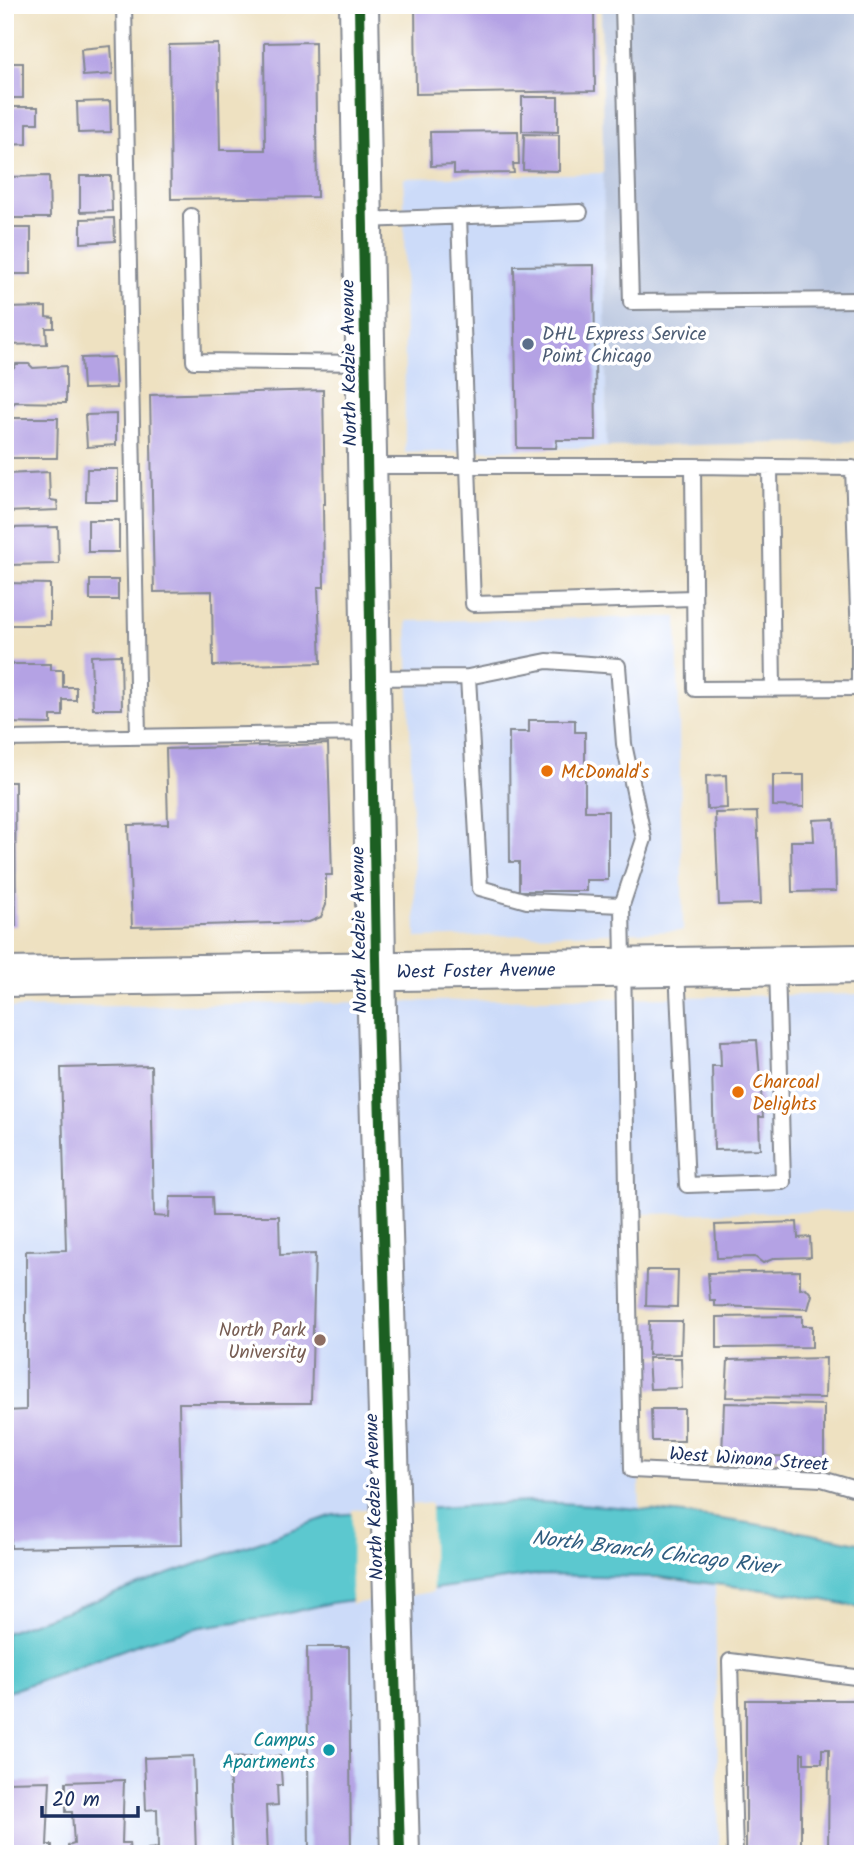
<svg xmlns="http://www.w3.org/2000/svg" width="868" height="1859" font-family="Kalam,sans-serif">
  <rect width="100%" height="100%" fill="#fff"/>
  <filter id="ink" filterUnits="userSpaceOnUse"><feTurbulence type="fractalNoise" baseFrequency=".0143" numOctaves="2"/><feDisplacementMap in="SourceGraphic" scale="14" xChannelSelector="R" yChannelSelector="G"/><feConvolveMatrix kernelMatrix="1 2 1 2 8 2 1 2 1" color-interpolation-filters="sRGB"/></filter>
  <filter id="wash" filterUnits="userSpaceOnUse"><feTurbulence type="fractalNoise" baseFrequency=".00686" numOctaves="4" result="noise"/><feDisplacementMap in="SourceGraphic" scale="28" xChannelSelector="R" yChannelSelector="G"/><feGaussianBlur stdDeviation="1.57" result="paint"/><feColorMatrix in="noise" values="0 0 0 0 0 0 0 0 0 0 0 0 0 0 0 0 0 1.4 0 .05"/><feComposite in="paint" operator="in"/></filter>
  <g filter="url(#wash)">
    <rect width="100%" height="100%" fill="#eee1c1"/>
    <path fill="#ccdbf9" d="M605 173 607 447 405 453 404 178Z
      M677 617 683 931 416 938 407 621Z
      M863 994V1211L631 1214 642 1577 715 1585 719 1854H5V1008Z"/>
    <path fill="#b8c5de" d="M601 5H863V441L607 447Z"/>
    <path fill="#5bc8cf" stroke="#3b7c96" stroke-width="2" d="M528 1502C641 1505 752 1521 863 1544V1608L790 1593 657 1577 534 1575 331 1603 272 1617 200 1627 144 1642 5 1693V1633L333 1515Z"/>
    <path fill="#eee1c1" d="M431 1503 433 1592 351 1604 352 1510Z"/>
    <g id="blocks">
      <path fill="#b4a2e4" d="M415 5H594L595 91 416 94Z
        M315 42 317 197 171 199 169 45 218 44 220 150H265L264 43Z
        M111 46 113 74 83 76 81 49Z
        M5 63H23V98H5Z
        M522 97H558V132L522 131Z
        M110 101 111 132 78 133 77 102Z
        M5 107H38V123H27V144L5 145Z
        M518 131 519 164H513L514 173 454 174V165L431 166 430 132Z
        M524 134 559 135V171L523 170Z
        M49 176 50 218H5V177Z
        M80 176H111L112 211 80 212Z
        M114 218 115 241 81 243V219Z
        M5 228H31V274H5Z
        M594 265 596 440H557L556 448H517L514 266Z
        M46 307V317L54 318V328H46L47 344 5 345V308Z
        M114 357 116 388 83 389 81 358Z
        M16 364H29L33 368 66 366V403L15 402 11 407 5 408V368H14Z
        M323 390 325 504H323L324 587H318L321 663 213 666 212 591 154 592 150 395Z
        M116 414V445L87 447 85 415Z
        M5 418H58L57 458H5Z
        M87 469H118V501H86Z
        M49 472 50 500 57 501 58 510 5 512V474Z
        M88 520H119V552H88Z
        M58 527 59 564 5 565V528Z
        M90 580H118V600H90Z
        M5 583 50 584V625H11V630H5Z
        M121 655 122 709H93L91 656Z
        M5 664H51V670H63V687H76V700H63V716H51V724L5 723Z
        M529 720H575V732H585V811H608V880H586V891H519V862H510L509 732H529Z
        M328 744 332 875H326V905L321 917 309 922 132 927 128 825 168 824 166 749Z
        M726 775 727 808 707 809 706 776Z
        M773 775H804V807L773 806Z
        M5 782H15L16 926H5Z
        M757 812 761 904 719 905 715 813Z
        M834 819 836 891 792 892 791 841H814L813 820Z
        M757 1040 763 1117H759L760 1149 714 1150 712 1066H721L720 1041Z
        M151 1066 154 1216 169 1217 170 1197H212L213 1216H279L280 1255 315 1254 311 1403H179L182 1545 11 1548 10 1520H5V1411L26 1410V1251L66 1250 61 1068Z
        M797 1222 798 1238 810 1237 811 1257 775 1258 763 1263 755 1257 717 1258 715 1225Z
        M647 1270H678L677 1307 646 1306Z
        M800 1271V1289L806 1288 812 1295 808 1309 715 1306V1301H710L708 1273Z
        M802 1316V1326H812V1347L717 1348V1317Z
        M649 1321H682L681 1354 648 1355Z
        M648 1358H681L682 1388 650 1389Z
        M826 1358 825 1398 726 1397 728 1360Z
        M724 1403 824 1405V1458L722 1456Z
        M651 1409H684V1441H652Z
        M307 1647H349L351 1854H309Z
        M746 1700H863V1854H828L829 1749H822V1763H804V1753H801V1854H746Z
        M193 1756 196 1854H148V1849L158 1848 157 1809 146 1810 144 1758Z
        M280 1756 282 1785H277L278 1805 266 1806 268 1854H232L229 1758Z
        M124 1780 122 1843H129L130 1854H68V1846L74 1844 72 1812H66V1782Z
        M50 1781 47 1845H52V1854H5V1782Z"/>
    </g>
  </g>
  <g filter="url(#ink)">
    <use href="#blocks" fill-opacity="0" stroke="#848890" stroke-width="2"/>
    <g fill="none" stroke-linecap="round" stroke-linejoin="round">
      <g stroke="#848890" stroke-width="18">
        <path id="lane" d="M124 5 138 737
          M623 5 631 302 863 300
          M191 216 194 361 363 363
          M459 216 473 604 694 598
          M364 220 580 212
          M369 466H693L695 689 859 688V640
          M693 466 853 468 859 640H863
          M770 467 773 689
          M468 677 480 888 527 901 622 905
          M372 678 468 677 547 661 618 666 624 744 644 839 622 905 632 1470 822 1479 863 1491
          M5 739 371 733
          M677 968 687 1185 783 1182 777 967
          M735 1854 730 1661 863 1678"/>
      </g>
      <g stroke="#848890" stroke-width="42">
        <g id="secondary">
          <path d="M359 5 377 1014 400 1854"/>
          <path id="s1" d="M5 977 863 964"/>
        </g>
      </g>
      <use href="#lane" stroke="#fff" stroke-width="14"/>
      <use href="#secondary" stroke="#fff" stroke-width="38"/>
      <g stroke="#fff" stroke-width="15">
        <path id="cycleway" d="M359 5 377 1014 400 1854"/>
      </g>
      <use href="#cycleway" stroke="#1b5e20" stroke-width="10"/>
    </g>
  </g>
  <circle fill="#5c6f8a" stroke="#fff" stroke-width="2.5" cx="528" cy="344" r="7"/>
  <g fill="#e8710a" stroke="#fff" stroke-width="2.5">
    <circle cx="547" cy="771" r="7"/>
    <circle cx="738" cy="1092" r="7"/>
  </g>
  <circle fill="#8d6e63" stroke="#fff" stroke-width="2.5" cx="320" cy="1340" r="7"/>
  <circle fill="#0f9aa8" stroke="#fff" stroke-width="2.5" cx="329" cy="1750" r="7"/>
  <g text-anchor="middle" stroke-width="7" stroke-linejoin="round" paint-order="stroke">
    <g font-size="19" fill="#4e5e75" stroke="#fff" text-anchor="start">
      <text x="542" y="340">DHL Express Service<tspan x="542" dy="22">Point Chicago</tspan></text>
    </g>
    <g font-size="19" fill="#1b2f5e" stroke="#fff">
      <text transform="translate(348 363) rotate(-91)" y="7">North Kedzie Avenue</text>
      <text transform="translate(358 930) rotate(-91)" y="7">North Kedzie Avenue</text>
      <text dy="7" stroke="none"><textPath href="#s1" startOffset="471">West Foster Avenue</textPath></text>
      <text transform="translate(749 1458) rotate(4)" y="7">West Winona Street</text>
      <text transform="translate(373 1497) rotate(-92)" y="7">North Kedzie Avenue</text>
    </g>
    <g font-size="19" fill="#c56008" stroke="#fff" text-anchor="start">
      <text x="561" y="778">McDonald's</text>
      <text x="752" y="1088">Charcoal<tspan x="752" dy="22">Delights</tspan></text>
    </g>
    <g font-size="19" fill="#785e54" stroke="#fff" text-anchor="end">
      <text x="306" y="1336">North Park<tspan x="306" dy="22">University</tspan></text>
    </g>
    <g font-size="19" fill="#0d838f" stroke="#fff" text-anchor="end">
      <text x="315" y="1746">Campus<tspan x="315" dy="22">Apartments</tspan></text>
    </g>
    <g font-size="21" font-style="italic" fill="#2e5d80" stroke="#fff">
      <text transform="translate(655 1552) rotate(7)" y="7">North Branch Chicago River</text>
    </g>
  </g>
  <rect width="868" height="1859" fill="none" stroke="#fff" stroke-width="28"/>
  <path d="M42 1806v10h96v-10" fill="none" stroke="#1b2f5e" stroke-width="3.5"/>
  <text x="52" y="1806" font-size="21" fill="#1b2f5e" stroke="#ffffff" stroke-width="5" paint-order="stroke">20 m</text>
</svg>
